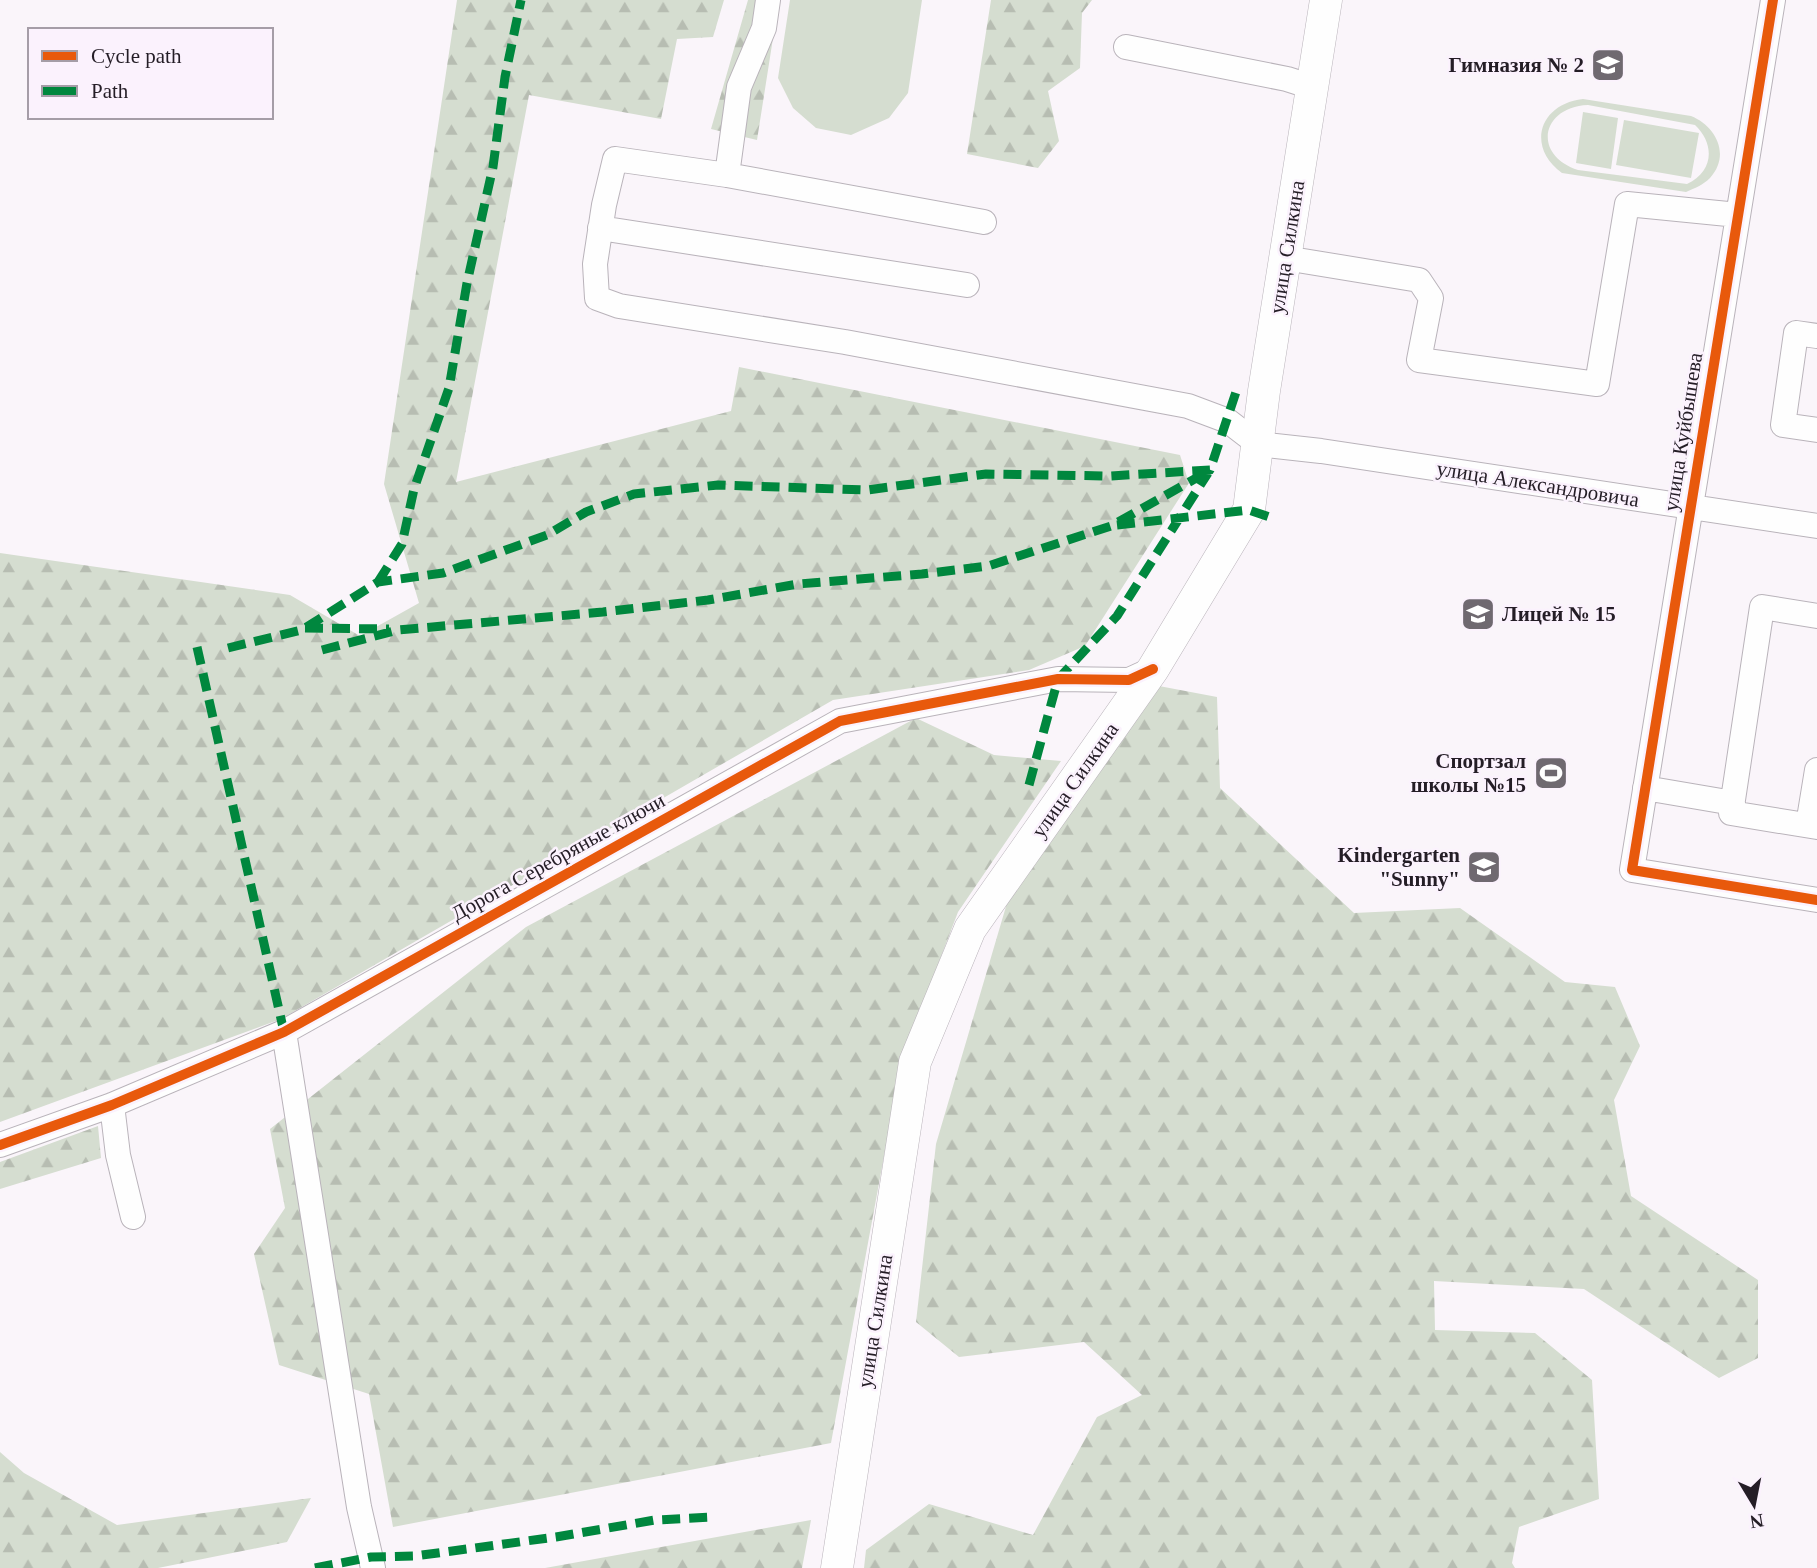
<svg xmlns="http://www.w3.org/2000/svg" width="1817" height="1568" font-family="'Times New Roman',serif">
  <defs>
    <pattern id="forest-firs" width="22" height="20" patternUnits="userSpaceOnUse" patternTransform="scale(1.75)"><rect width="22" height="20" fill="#d5ddd0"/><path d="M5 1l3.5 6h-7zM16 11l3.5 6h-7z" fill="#b7bdb2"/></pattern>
  </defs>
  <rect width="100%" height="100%" fill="#faf5fa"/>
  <path fill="#d5ddd0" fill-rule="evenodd" d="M790 0H922L908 93 889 118 851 135 816 128 793 108 778 78Z
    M1583 99 1691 116C1716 126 1731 155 1710 178 1703 185 1695 188 1686 192L1562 173C1526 147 1539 104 1583 99ZM1588 105 1695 125C1715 144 1714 171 1687 184L1578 170C1532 155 1541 107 1588 105Z
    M1583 112 1618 118 1611 169 1576 163Z
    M1624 120 1699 133 1691 178 1616 165Z"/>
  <path fill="url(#forest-firs)" d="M457 0H724L713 37 677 39 661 119 529 95 456 482 731 411 739 367 1180 455 1189 483 1085 646 1029 670 833 700 281 1019 0 1122V553L290 595 360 636 419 603 384 484Z
    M748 0H779L757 140 711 129Z
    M991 0H1092L1082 13 1080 68 1048 91 1059 141 1038 168 967 154Z
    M1159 686 1217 697 1220 788 1354 913 1460 908 1565 982 1615 987 1640 1046 1614 1100 1631 1196 1758 1280V1358L1719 1378 1584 1289 1434 1281 1435 1330 1535 1333 1592 1380 1599 1499 1519 1527 1512 1563 1515 1568H864L866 1550 929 1504 1033 1535 1097 1417 1142 1395 1084 1342 959 1357 916 1322 936 1144 1007 903Z
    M916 718 994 755 1061 761 958 912 902 1059 831 1443 393 1527 369 1394 279 1365 254 1254 285 1208 270 1129 526 927Z
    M98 1126 101 1158 0 1189V1162Z
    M0 1452 24 1473 117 1525 311 1498 287 1542 158 1568H0Z
    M811 1520 802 1568H545Z"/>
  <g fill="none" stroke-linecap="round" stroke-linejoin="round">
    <g stroke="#b9b3ba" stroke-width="26">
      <path id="minor" d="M1773 0 1632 870 1817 900
        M1126 47 1287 79 1312 87
        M727 175 739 87 764 28 768 0
        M984 222 727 175 615 159 604 205 595 264 597 298 619 306 845 342 1188 406 1228 421 1258 444 1321 451 1817 526
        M600 228 967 285
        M1285 258 1419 280 1431 298 1419 360 1597 384 1627 204 1738 215
        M1817 336 1796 333 1783 425 1817 430
        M1817 616 1762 607 1731 813 1817 827
        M1645 788 1733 803
        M1808 825 1817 770
        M284 1032 359 1507 373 1568
        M112 1105 118 1155 133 1217
        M0 1145 112 1105 284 1032 840 721 1058 679 1129 680 1153 669"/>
    </g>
    <g stroke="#b9b3ba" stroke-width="33">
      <path id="major" d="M837 1568 915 1062 970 929 1153 669 1249 510 1264 391 1326 0"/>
    </g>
    <use href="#minor" stroke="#fefefe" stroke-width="24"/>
    <use href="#major" stroke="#fefefe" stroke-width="32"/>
    <path stroke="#00873e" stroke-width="9" stroke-dasharray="18 9" stroke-linecap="butt" d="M1117 525 1249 510 1275 519
      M378 582 402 544 414 489 449 388 467 283 493 167 505 77 521 0
      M305 628 389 629
      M197 647 284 1032
      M228 648 302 630 378 582 443 573 547 535 586 512 634 494 718 485 867 490 986 474 1110 476 1210 470 1238 386
      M322 650 398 630 603 612 708 600 798 584 922 574 988 566 1111 526 1207 472
      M1029 785 1058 679 1117 616 1208 473
      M315 1568 371 1557 415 1556 556 1537 655 1520 714 1517"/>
    <g stroke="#fbf2fd" stroke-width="15">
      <path id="cycleway" d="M1773 0 1632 870 1817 900
        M0 1145 112 1105 284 1032 840 721 1058 679 1129 680 1153 669"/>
    </g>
    <use href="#cycleway" stroke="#e8590c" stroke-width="10"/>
  </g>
  <defs>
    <g id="school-square" transform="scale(1.75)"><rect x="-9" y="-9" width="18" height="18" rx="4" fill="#6f6970" stroke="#fbf2fd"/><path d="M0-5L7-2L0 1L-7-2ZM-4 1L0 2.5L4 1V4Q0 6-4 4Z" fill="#fff"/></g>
    <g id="stadium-square" transform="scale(1.75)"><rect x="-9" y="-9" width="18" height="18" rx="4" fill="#6f6970" stroke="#fbf2fd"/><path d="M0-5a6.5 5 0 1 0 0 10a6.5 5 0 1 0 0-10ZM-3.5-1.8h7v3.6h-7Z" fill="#fff"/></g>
  </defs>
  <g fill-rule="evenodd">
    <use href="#school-square" x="1608" y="65"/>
    <use href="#school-square" x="1478" y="614"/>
    <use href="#stadium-square" x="1551" y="773"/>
    <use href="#school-square" x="1484" y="867"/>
  </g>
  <g text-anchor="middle" stroke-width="5" stroke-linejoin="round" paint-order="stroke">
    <g font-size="21" font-weight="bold" fill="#241d26" stroke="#fbf2fd" text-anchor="end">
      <text x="1584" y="72">Гимназия № 2</text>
      <text x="1502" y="621" text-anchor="start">Лицей № 15</text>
      <text x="1526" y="768">Спортзал<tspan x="1526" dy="24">школы №15</tspan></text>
      <text x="1460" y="862">Kindergarten<tspan x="1460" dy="24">"Sunny"</tspan></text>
    </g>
    <g font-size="21" fill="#241d26" stroke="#fbf2fd">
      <text transform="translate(1287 247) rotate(-81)" y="7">улица Силкина</text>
      <text transform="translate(1683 432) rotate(-81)" y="7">улица Куйбышева</text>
      <text transform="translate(1538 484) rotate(9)" y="7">улица Александровича</text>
      <text transform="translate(1075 780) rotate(-55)" y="7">улица Силкина</text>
      <text transform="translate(558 857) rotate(-29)" y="7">Дорога Серебряные ключи</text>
      <text transform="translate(875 1321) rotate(-81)" y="7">улица Силкина</text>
    </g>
  </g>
  <rect x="28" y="28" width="245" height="91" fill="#fbf2fd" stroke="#a59da7" stroke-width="2"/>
  <rect x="42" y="51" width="35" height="10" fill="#e8590c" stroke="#a59da7" stroke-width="2"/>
  <text x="91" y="63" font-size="21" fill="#241d26">Cycle path</text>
  <rect x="42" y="86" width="35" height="10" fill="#00873e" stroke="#a59da7" stroke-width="2"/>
  <text x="91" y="98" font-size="21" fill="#241d26">Path</text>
  <g transform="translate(1754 1505) rotate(170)" stroke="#fbf2fd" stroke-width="5" paint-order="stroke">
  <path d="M0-5L12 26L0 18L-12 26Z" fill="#241d26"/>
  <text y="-10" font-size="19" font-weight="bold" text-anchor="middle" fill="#241d26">N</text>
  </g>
</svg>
